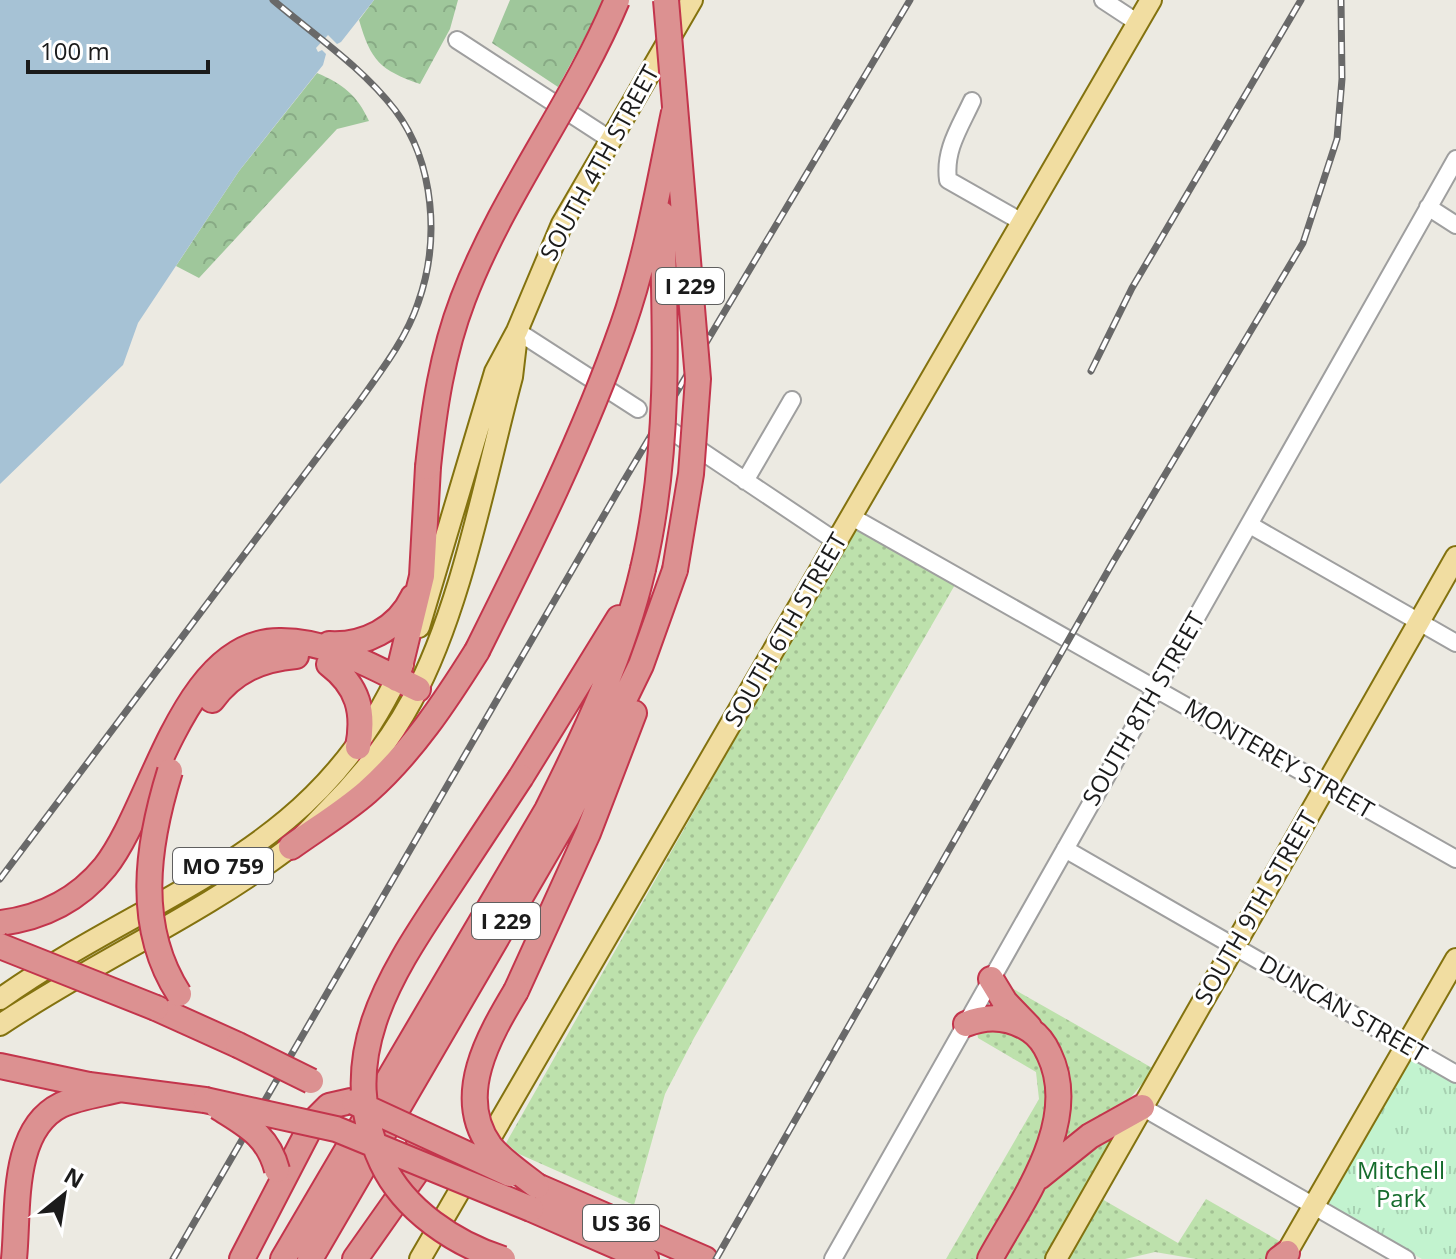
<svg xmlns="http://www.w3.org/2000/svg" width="1456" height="1259" font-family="'Open Sans',sans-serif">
  <defs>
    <pattern id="grass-dots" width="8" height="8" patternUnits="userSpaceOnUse" patternTransform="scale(2)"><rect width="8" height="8" fill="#bde1ac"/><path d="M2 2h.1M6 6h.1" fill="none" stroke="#a2c093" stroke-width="1.8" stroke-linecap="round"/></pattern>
    <pattern id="forest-crowns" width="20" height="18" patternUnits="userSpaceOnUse" patternTransform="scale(2)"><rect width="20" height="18" fill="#9fc79b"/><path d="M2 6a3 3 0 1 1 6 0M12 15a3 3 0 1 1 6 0" fill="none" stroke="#88aa85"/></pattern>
    <pattern id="park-tufts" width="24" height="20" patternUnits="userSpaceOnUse" patternTransform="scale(2)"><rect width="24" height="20" fill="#c2f3cf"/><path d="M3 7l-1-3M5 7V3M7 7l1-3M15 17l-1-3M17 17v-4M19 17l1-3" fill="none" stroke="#a6d0b1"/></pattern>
  </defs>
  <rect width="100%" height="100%" fill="#eceae2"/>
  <path fill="url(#grass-dots)" d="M858 530 956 583 694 1038 665 1094 634 1205 519 1154 506 1143 851 535Z
    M1003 983 1154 1069 1127 1102 1046 1161 1067 1089Z
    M983 1027 1024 1032 1051 1078 1043 1142 978 1259H946L1039 1099 1036 1072 978 1038 977 1032Z
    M1116 1133 1044 1259H997L1045 1178Z
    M1102 1199 1178 1243 1206 1199 1281 1242 1268 1259H1196L1155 1252 1125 1259H1067Z"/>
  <path fill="url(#forest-crowns)" d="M374 0H458L450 29 420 84C380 70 371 61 359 20Z
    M510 0H605L558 87 492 43Z
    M317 73C343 84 357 95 369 121L337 129 199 278 176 266 239 171Z"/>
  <path fill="url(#park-tufts)" d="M1412 1058 1456 1083V1259H1422L1326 1206Z"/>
  <path fill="#a6c2d5" d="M0 0H374L341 42 337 44 328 35 316 48 318 52 322 50 326 54 323 65 239 171 138 323 123 365 0 484Z"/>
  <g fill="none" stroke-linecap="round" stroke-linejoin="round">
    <g stroke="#9f9f9f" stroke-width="20">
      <path id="minor" d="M1103 0 1138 23
        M457 40 611 140
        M972 101C960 127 944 150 948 180L1022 222
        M1428 207 1456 225
        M517 331 638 409
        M673 432 837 542
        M745 481 792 400
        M852 517 1456 859
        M1250 525 1456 643
        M1065 849 1456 1074
        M1142 1107 1406 1259
        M833 1259 1456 159"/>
    </g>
    <g stroke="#83720f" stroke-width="24">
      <path id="major" d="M419 627 495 372 517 331 562 224 692 0
        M0 999C156 888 319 857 403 664
        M0 1025C94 962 199 916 289 848 303 838 315 823 328 810 360 778 390 741 412 700 461 610 485 478 512 377L516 343
        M420 1259 1151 0
        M1056 1259 1456 557
        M1283 1259 1456 959"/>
    </g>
    <g stroke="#c3354c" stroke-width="28">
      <path id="highway" d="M329 644C364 646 398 629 413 597
        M329 664C358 686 365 712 358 747
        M397 679 422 576 428 467
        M212 700C233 671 261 659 296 656
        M521 777 619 618
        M291 847C316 829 344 812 367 792 412 752 445 702 477 651
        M0 923C41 918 78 900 105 867 153 807 183 639 281 641 331 641 374 668 418 689
        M991 979 1005 1002 1029 1027
        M516 991 588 833 634 713
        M156 1008 238 1045
        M966 1024C988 1015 1010 1017 1030 1030 1039 1036 1045 1045 1049 1054 1082 1122 1021 1202 990 1259
        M0 1066 89 1085 205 1100
        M1039 1177 1090 1136 1142 1107
        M537 1186 705 1259
        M531 1209 646 1259
        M14 1259C19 1211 10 1130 61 1105 79 1097 102 1094 121 1089
        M242 1259 313 1122 329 1106 351 1101
        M283 1259 547 810C586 732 623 655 643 569
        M310 1259 567 817 641 665 675 570
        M355 1259 422 1164 418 1132
        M1279 1259 1287 1253"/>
    </g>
    <use href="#minor" stroke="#fff" stroke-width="16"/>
    <use href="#major" stroke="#f1dda1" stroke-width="20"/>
    <use href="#highway" stroke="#dc9191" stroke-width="24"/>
    <g stroke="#696969" stroke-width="7">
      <path id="rail" d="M1091 371 1132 288 1301 0
        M0 879 359 402C381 371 406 339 418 303 440 242 435 163 395 110 362 67 314 35 273 0
        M173 1259 622 484 910 0
        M716 1259 1113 562 1303 243 1337 139 1342 79 1341 0"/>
    </g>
    <use href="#rail" stroke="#fff" stroke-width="4" stroke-dasharray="12" stroke-linecap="butt"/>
    <g stroke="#c3354c" stroke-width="28" stroke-linecap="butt">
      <path id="highway-bridge" d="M666 0 698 379 691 474 675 570
        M428 467C434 409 442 354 463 299 503 194 574 103 617 0
        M643 569C670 453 666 333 662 214
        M477 651C530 545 584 436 623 325 647 256 659 184 674 112
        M170 771C147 845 135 926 179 994
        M0 946 156 1008
        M516 991C489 1036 454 1096 490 1146 502 1161 522 1174 537 1186
        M238 1045 311 1081
        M205 1100 336 1129 531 1209
        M354 1102 510 1174
        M218 1107C246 1125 268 1135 277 1170
        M503 1259C455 1244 404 1210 382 1163 334 1061 388 978 444 894 470 855 495 816 521 777"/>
    </g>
    <use href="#highway-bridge" stroke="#dc9191" stroke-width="24"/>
  </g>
  <g text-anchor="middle" stroke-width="6" stroke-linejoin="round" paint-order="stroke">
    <g fill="#fff" stroke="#5f5f5f" stroke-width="2">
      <rect x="656" y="268" width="68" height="36" rx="6"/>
      <rect x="173" y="848" width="100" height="36" rx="6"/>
      <rect x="472" y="903" width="68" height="36" rx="6"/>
      <rect x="583" y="1205" width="76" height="36" rx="6"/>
    </g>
    <g font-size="22" font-weight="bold" fill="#1b1b1b">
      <text x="690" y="294">I 229</text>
      <text x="223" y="874">MO 759</text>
      <text x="506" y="929">I 229</text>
      <text x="621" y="1231">US 36</text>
    </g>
    <g font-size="24" fill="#1b1b1b" stroke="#fff">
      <text transform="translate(600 163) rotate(-61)" y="8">SOUTH 4TH STREET</text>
      <text transform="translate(786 630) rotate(-60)" y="8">SOUTH 6TH STREET</text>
      <text transform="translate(1144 709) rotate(-60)" y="8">SOUTH 8TH STREET</text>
      <text transform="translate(1279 759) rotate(30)" y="8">MONTEREY STREET</text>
      <text transform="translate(1256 908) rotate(-60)" y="8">SOUTH 9TH STREET</text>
      <text transform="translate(1343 1009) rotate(30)" y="8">DUNCAN STREET</text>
    </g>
    <g font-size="24" fill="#166c2d" stroke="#fff">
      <text x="1401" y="1179">Mitchell<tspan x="1401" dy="28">Park</tspan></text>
    </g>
  </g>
  <g transform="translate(64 1195) rotate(30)" stroke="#ffffff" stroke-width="6" paint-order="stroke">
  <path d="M0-6L14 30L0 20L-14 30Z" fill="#1b1b1b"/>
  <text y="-12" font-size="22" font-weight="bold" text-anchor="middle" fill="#1b1b1b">N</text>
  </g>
  <path d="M28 60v12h180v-12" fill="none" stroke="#1b1b1b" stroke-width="4"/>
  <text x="40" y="60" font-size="24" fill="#1b1b1b" stroke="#ffffff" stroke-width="6" paint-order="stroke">100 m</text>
</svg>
